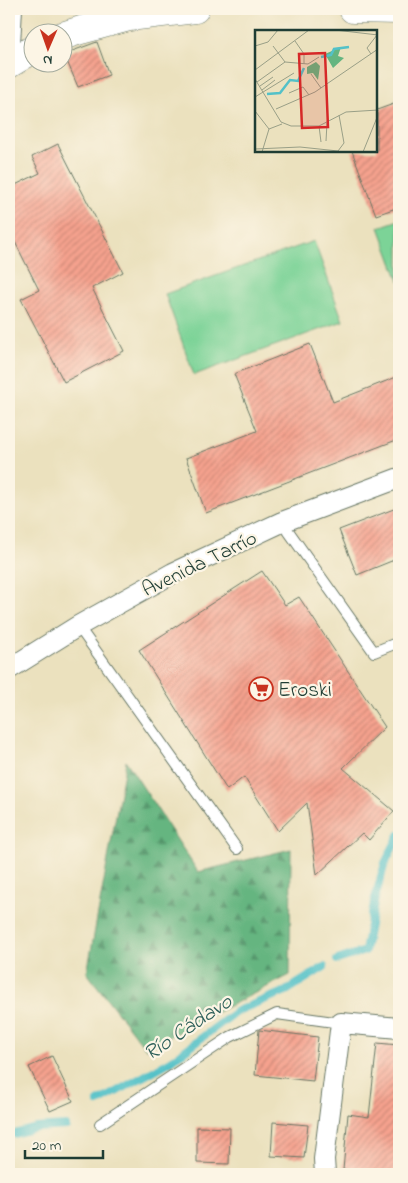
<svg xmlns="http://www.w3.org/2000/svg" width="408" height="1183" font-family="'Indie Flower',sans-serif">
  <defs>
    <pattern id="forest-firs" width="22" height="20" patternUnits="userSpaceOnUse" patternTransform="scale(1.25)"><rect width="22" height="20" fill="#65b580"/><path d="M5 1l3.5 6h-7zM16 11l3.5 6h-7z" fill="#53946a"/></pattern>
    <pattern id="building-hatch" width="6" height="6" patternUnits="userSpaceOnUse" patternTransform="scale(1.25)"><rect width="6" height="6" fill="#f6a28e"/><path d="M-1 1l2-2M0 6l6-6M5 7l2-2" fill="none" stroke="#c78575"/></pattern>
  </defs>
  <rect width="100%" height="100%" fill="#fcf5e5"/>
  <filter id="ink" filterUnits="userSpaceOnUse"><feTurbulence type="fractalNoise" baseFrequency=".02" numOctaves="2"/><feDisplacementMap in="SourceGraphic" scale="10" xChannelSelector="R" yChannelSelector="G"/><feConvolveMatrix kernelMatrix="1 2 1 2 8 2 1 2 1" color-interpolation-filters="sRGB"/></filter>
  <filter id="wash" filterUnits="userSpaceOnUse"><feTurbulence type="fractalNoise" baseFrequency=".0096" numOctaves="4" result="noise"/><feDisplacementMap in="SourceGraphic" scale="20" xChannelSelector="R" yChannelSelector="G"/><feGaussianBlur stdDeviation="1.12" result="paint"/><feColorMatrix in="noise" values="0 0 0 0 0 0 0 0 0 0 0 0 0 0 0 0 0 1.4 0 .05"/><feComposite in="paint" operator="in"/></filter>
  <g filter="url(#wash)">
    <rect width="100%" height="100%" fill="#ebe1be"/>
    <path fill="#7cd397" stroke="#4e8866" d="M399 220V281L379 227Z
      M314 241 343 321 194 375 165 294Z"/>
    <path fill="url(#forest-firs)" stroke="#42795a" d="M126 761 198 872 291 849 290 975 146 1049 87 973Z"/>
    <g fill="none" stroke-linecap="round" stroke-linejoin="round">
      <path stroke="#53c1c8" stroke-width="8" d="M337 960 365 951 375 898 385 863 399 835
        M98 1102 171 1061 237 1011 286 991 324 967
        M9 1134H14L36 1128 66 1126"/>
    </g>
    <g id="blocks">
      <path fill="url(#building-hatch)" d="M97 42 109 75 78 87 64 54Z
        M399 102V207L376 215 352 151H377V110Z
        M58 144 123 272 92 288 124 351 64 382 21 299 39 290 9 230V188L40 173 32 157Z
        M310 344 333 402 399 376V439L206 513 186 458 257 431 234 374Z
        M399 507V558L357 575 339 530Z
        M262 571 285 605 299 597 385 727 343 768 394 811 369 840 362 833 317 875 307 803 278 831 244 777 227 790 139 650Z
        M259 1030 318 1037 313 1081 255 1075Z
        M377 1043 399 1045V1173L343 1170 348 1114 369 1117Z
        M52 1056 73 1101 50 1111 29 1067Z
        M273 1122 308 1125 304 1158 271 1156Z
        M197 1127 230 1128 229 1164 197 1163Z"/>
    </g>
  </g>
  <g filter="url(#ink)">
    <use href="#blocks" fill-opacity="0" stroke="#667664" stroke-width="1"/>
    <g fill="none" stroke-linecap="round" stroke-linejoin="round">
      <g stroke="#667664" stroke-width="12">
        <path id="lane" d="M282 522 374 652 399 642
          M78 626 237 849
          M100 1124 230 1037 277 1014 341 1023"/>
      </g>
      <g stroke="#667664" stroke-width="22">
        <path id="street" d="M9 61 12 9
          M9 669 78 626 173 573 282 522 399 478
          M325 1174 324 1159 341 1023 399 1028"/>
      </g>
      <g stroke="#667664" stroke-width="29">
        <path id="secondary" d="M353 9 399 10
          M62 36 81 30 129 17 195 9
          M9 64 32 50"/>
      </g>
      <use href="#lane" stroke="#fff" stroke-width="10"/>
      <use href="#street" stroke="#fff" stroke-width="20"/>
      <use href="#secondary" stroke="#fff" stroke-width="28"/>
    </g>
  </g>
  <defs>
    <g id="supermarket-ring" transform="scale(1.25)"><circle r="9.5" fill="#fcf5e5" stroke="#c8321e" stroke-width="1.5"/><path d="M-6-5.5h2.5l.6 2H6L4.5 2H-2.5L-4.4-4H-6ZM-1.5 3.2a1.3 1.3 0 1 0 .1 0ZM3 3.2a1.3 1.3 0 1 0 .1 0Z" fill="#c8321e"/></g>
  </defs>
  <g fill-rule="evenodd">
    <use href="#supermarket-ring" x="261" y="689"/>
  </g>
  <g text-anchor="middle" stroke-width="4.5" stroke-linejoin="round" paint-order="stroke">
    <g font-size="21" fill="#1f3d34" stroke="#fcf5e5">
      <text transform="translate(199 563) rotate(-26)" y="7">Avenida Tarrío</text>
    </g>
    <g font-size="21" fill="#1f3d34" stroke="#fcf5e5" text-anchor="start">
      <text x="278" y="696">Eroski</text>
    </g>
    <g font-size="22" font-style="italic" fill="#2c5e59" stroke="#fcf5e5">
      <text transform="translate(187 1026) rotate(-34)" y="8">Río Cádavo</text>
    </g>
  </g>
  <g transform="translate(255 30)">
    <rect width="122" height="122" fill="#ebe1be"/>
    <path d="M86 17 83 26 89 28 78 38 70 24ZM61 32 65 36 63 50 58 43 52 44V37Z" fill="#65b580"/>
    <path fill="none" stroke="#53c1c8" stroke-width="2.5" d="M66 27 76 25 79 19 94 17M12 64 25 63 35 50 43 51 49 38"/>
    <path fill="none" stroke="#999f87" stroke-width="1" d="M80 0 123 5M40 11 49 24V34M0 16 13 12 23 0M18 16 30 32 53 34 64 27M116 24 112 18 122 5M0 40 54 0M56 44 66 58M0 49 26 92 36 96H64L91 82 123 80M2 52 30 32M5 56 18 47M7 60 20 50M34 63 48 57 54 65M0 67 39 43M21 79 60 62 123 19M0 81 14 99M64 96 66 112M71 111 72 93M0 119 45 117 83 121 89 113 84 85M7 122 14 99 27 94M108 122 123 85"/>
    <path fill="#d62828" fill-opacity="0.15" stroke="#d62828" stroke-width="2.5" d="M70 23 73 97 47 98 44 24Z"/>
    <rect width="122" height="122" fill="none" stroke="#1f3d34" stroke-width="2.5"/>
  </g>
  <rect width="408" height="1183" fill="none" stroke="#fcf5e5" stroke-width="30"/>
  <g transform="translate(48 48) rotate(182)"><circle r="24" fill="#fcf5e5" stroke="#a4ab9e"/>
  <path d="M0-4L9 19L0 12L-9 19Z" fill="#c8321e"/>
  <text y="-8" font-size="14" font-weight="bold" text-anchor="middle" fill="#1f3d34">N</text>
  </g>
  <path d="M25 1150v8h78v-8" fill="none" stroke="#1f3d34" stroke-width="2.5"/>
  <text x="32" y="1150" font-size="15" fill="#1f3d34" stroke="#fcf5e5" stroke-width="4" paint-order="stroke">20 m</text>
</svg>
